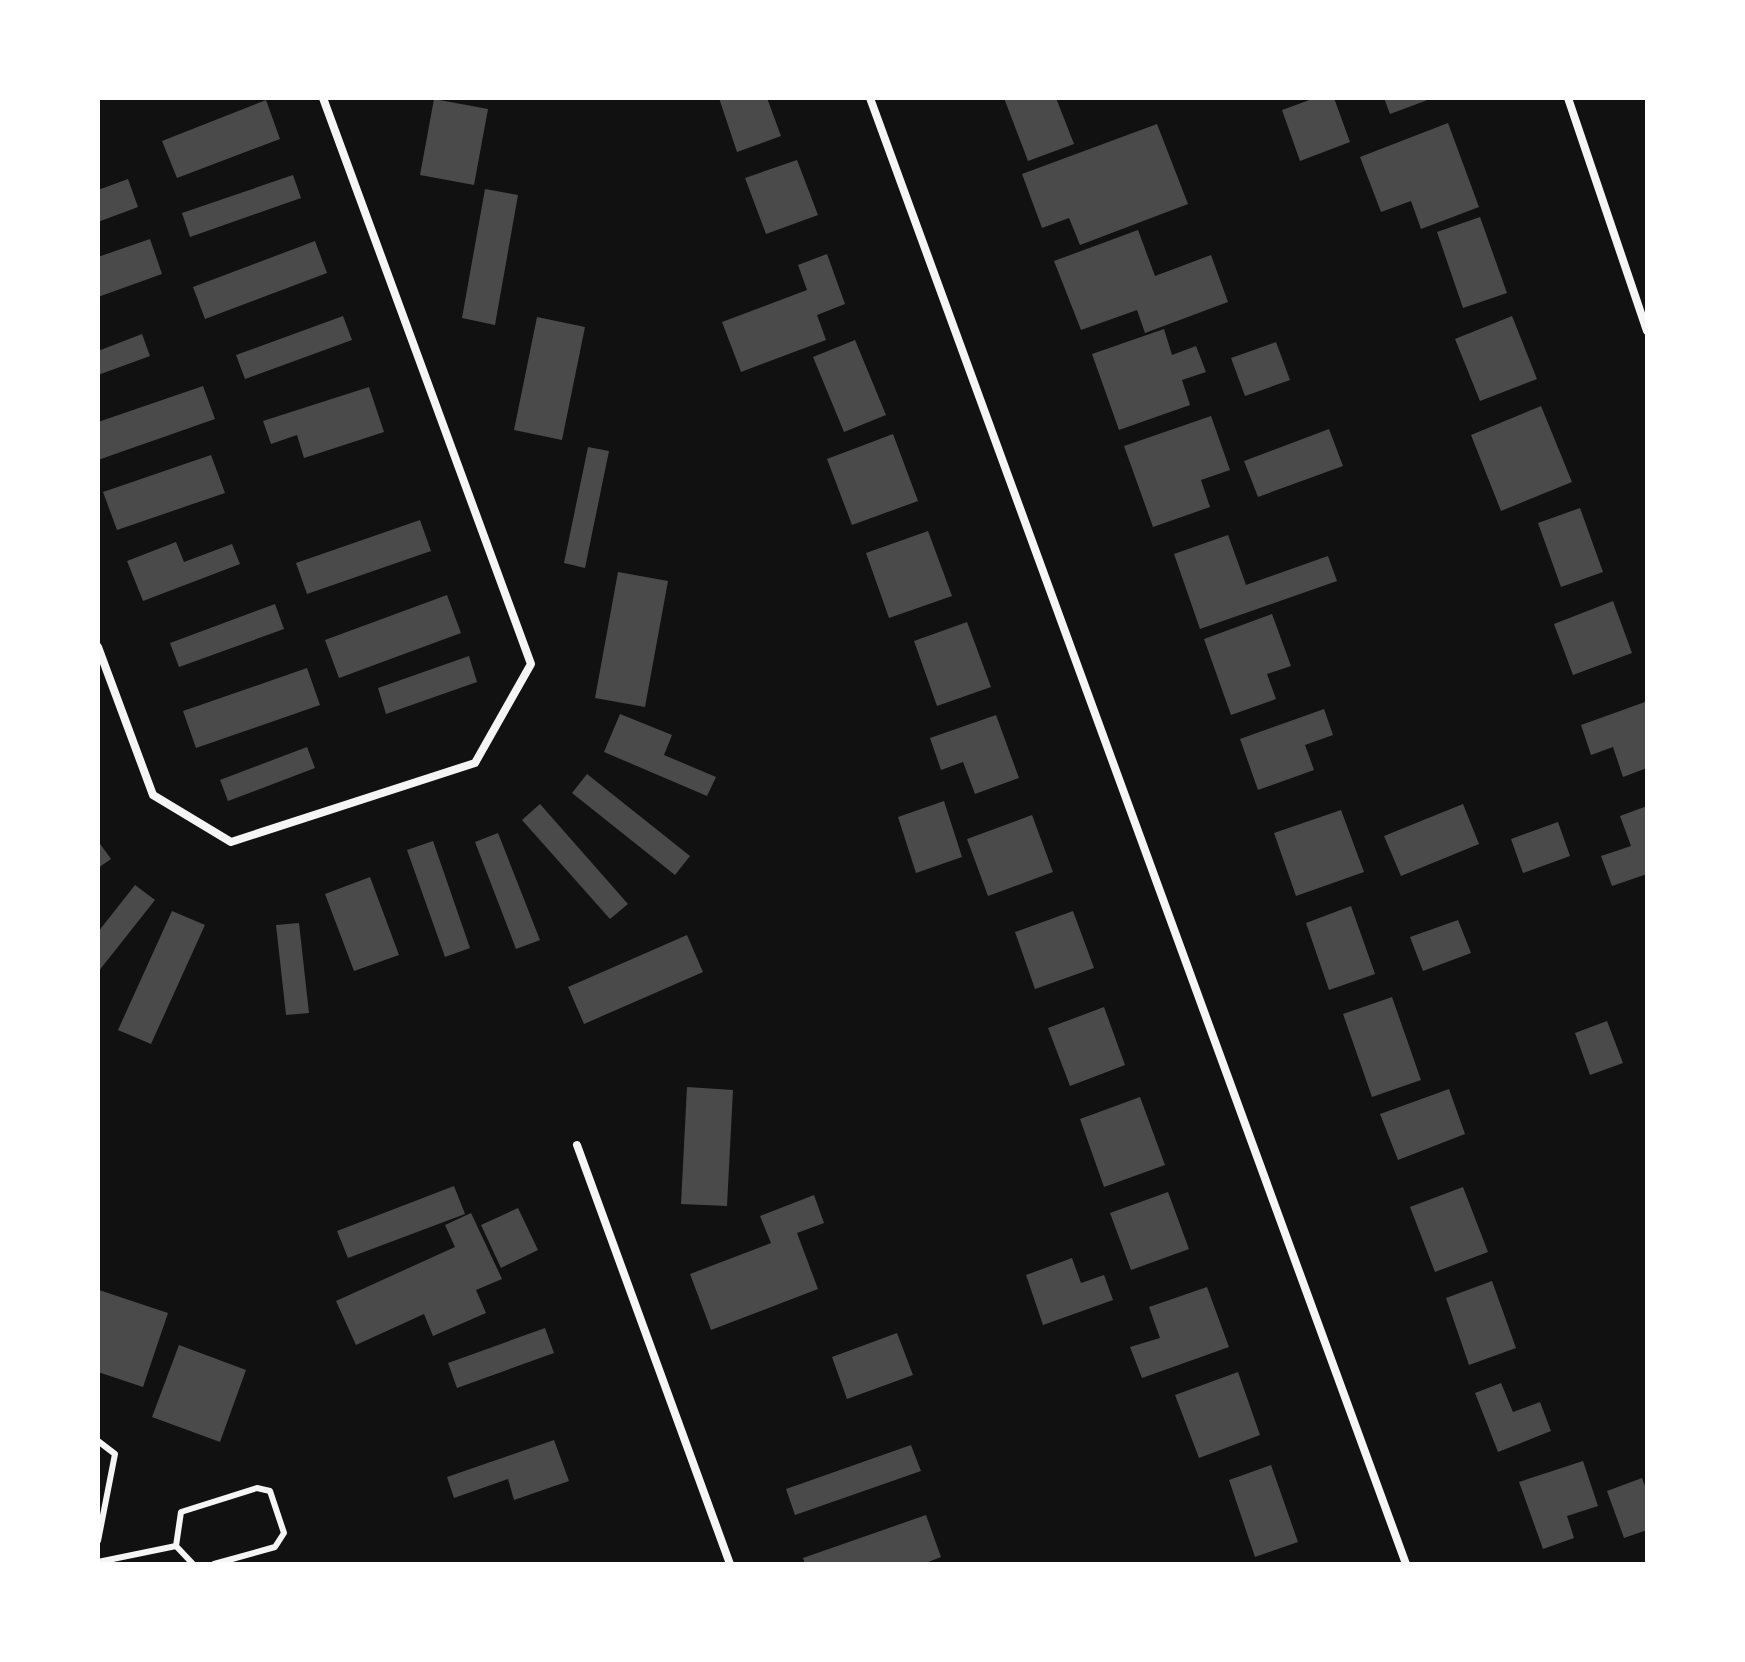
<svg xmlns="http://www.w3.org/2000/svg" width="1745" height="1662" font-family="'Archivo Narrow',sans-serif">
  <rect width="100%" height="100%" fill="#111"/>
  <path fill="#4a4a4a" d="M719 98H767L781 136 737 152Z
    M1004 98H1056L1074 144 1028 161Z
    M1315 98H1334L1350 142 1300 161 1282 110Z
    M1384 98H1433L1390 114Z
    M434 99 488 109 474 185 420 175Z
    M266 100 280 139 177 178 162 141Z
    M1448 123 1479 207 1421 229 1411 201 1381 212 1360 157Z
    M1157 124 1188 204 1080 245 1069 218 1042 228 1022 174Z
    M797 160 818 215 766 234 745 178Z
    M293 175 301 198 190 237 182 213Z
    M128 179 138 207 98 222V190Z
    M485 189 518 195 495 325 462 318Z
    M1480 217 1507 293 1463 308 1437 232Z
    M1138 230 1155 276 1211 255 1228 302 1145 333 1137 310 1081 330 1054 261Z
    M150 239 162 274 98 297V257Z
    M315 241 327 273 205 319 193 287Z
    M827 254 845 304 817 315 826 340 741 372 722 322 807 290 798 265Z
    M343 316 352 340 245 379 236 355Z
    M1512 316 1537 379 1480 401 1455 339Z
    M537 317 585 327 562 440 514 430Z
    M1164 329 1172 355 1196 346 1206 372 1182 380 1190 405 1119 430 1092 354Z
    M142 334 150 356 98 375V351Z
    M855 340 886 415 844 432 813 357Z
    M1276 342 1290 380 1245 396 1231 358Z
    M203 386 215 419 98 460V422Z
    M369 387 384 432 304 458 297 435 271 444 263 421Z
    M1541 406 1572 482 1501 511 1471 435Z
    M1211 416 1230 470 1201 480 1210 507 1153 527 1124 446Z
    M1329 429 1343 466 1258 497 1244 461Z
    M893 434 918 501 852 525 827 459Z
    M588 447 609 451 585 568 564 563Z
    M211 455 225 493 117 530 103 492Z
    M1580 508 1603 572 1561 587 1538 523Z
    M420 520 431 551 307 594 296 563Z
    M928 531 952 596 889 618 866 553Z
    M1228 535 1246 585 1328 556 1337 581 1200 629 1174 554Z
    M176 542 184 562 232 544 240 564 143 601 127 561Z
    M618 572 668 581 645 707 595 698Z
    M447 595 461 633 339 678 325 640Z
    M1613 601 1632 653 1573 675 1554 624Z
    M275 604 284 629 179 667 170 643Z
    M1272 614 1291 666 1267 674 1276 699 1231 715 1204 639Z
    M967 622 991 687 937 706 914 641Z
    M469 656 477 682 386 714 378 688Z
    M307 668 320 705 196 748 183 711Z
    M1645 702 1647 768 1623 777 1613 747 1591 755 1581 725Z
    M1324 709 1333 735 1305 745 1314 770 1258 790 1240 739Z
    M620 714 672 735 664 755 716 777 707 796 604 752Z
    M996 715 1019 778 975 794 963 762 941 770 930 738Z
    M307 747 315 768 228 801 220 780Z
    M587 774 690 856 675 875 572 793Z
    M944 801 962 857 916 873 898 817Z
    M540 804 628 904 610 919 522 820Z
    M1463 804 1479 844 1401 876 1384 836Z
    M1647 806V874L1612 886 1601 856 1631 846 1620 816Z
    M1341 810 1364 872 1296 896 1274 833Z
    M1032 815 1053 872 988 896 967 839Z
    M1558 822 1570 856 1523 873 1511 839Z
    M498 833 540 940 516 949 475 842Z
    M98 841 111 859 98 868Z
    M433 841 470 948 445 957 407 850Z
    M370 877 399 955 354 971 325 894Z
    M135 885 155 900 98 972V932Z
    M1351 906 1375 974 1329 990 1306 923Z
    M172 911 205 925 151 1044 118 1030Z
    M1073 911 1094 968 1035 989 1015 932Z
    M1458 920 1471 953 1423 971 1410 937Z
    M299 923 309 1013 286 1015 276 925Z
    M687 935 703 972 584 1024 568 987Z
    M1392 997 1421 1080 1372 1097 1343 1014Z
    M1104 1007 1125 1065 1070 1086 1048 1028Z
    M1607 1021 1623 1063 1590 1075 1575 1033Z
    M687 1087 733 1090 727 1206 681 1204Z
    M1449 1089 1465 1134 1398 1160 1380 1114Z
    M1140 1097 1165 1165 1104 1187 1080 1119Z
    M454 1186 465 1214 348 1258 337 1231Z
    M1463 1187 1488 1252 1435 1272 1410 1207Z
    M1168 1192 1189 1249 1131 1270 1110 1213Z
    M814 1195 824 1223 797 1233 818 1289 711 1330 690 1274 771 1243 760 1216Z
    M518 1208 538 1250 501 1268 481 1225Z
    M471 1213 502 1279 476 1290 486 1313 433 1336 424 1314 356 1345 336 1301 455 1247 445 1225Z
    M1072 1258 1081 1283 1104 1275 1113 1300 1043 1325 1026 1275Z
    M1492 1281 1516 1348 1469 1365 1446 1298Z
    M1207 1287 1229 1347 1142 1378 1130 1347 1160 1338 1149 1307Z
    M99 1290 168 1313 143 1387 98 1372Z
    M545 1328 554 1353 457 1388 448 1363Z
    M897 1333 913 1375 847 1399 832 1357Z
    M179 1345 246 1370 220 1442 152 1417Z
    M1238 1372 1260 1435 1199 1458 1175 1395Z
    M1501 1383 1513 1412 1540 1402 1551 1431 1498 1452 1475 1393Z
    M554 1440 569 1481 514 1500 508 1479 454 1498 447 1477Z
    M911 1445 921 1471 795 1515 786 1489Z
    M1583 1461 1598 1506 1567 1516 1574 1538 1543 1549 1519 1482Z
    M1271 1465 1298 1542 1255 1557 1229 1480Z
    M1642 1478 1647 1492V1530L1624 1538 1607 1491Z
    M926 1515 941 1557 923 1564H805L803 1558Z"/>
  <g fill="none" stroke-linecap="round" stroke-linejoin="round">
    <path stroke="#f5f5f5" stroke-width="6" d="M98 1441 115 1454 98 1541
      M176 1546 181 1512 257 1488 270 1491 284 1533 275 1547 214 1564
      M176 1546 193 1564
      M98 1562 176 1546"/>
    <path stroke="#f5f5f5" stroke-width="8" d="M870 98 1406 1564
      M1568 98 1647 331
      M98 647 153 795 231 842 475 763 531 664 323 98
      M577 1145 730 1564"/>
  </g>
  <rect width="1745" height="1662" fill="none" stroke="#ffffff" stroke-width="200"/>
</svg>
